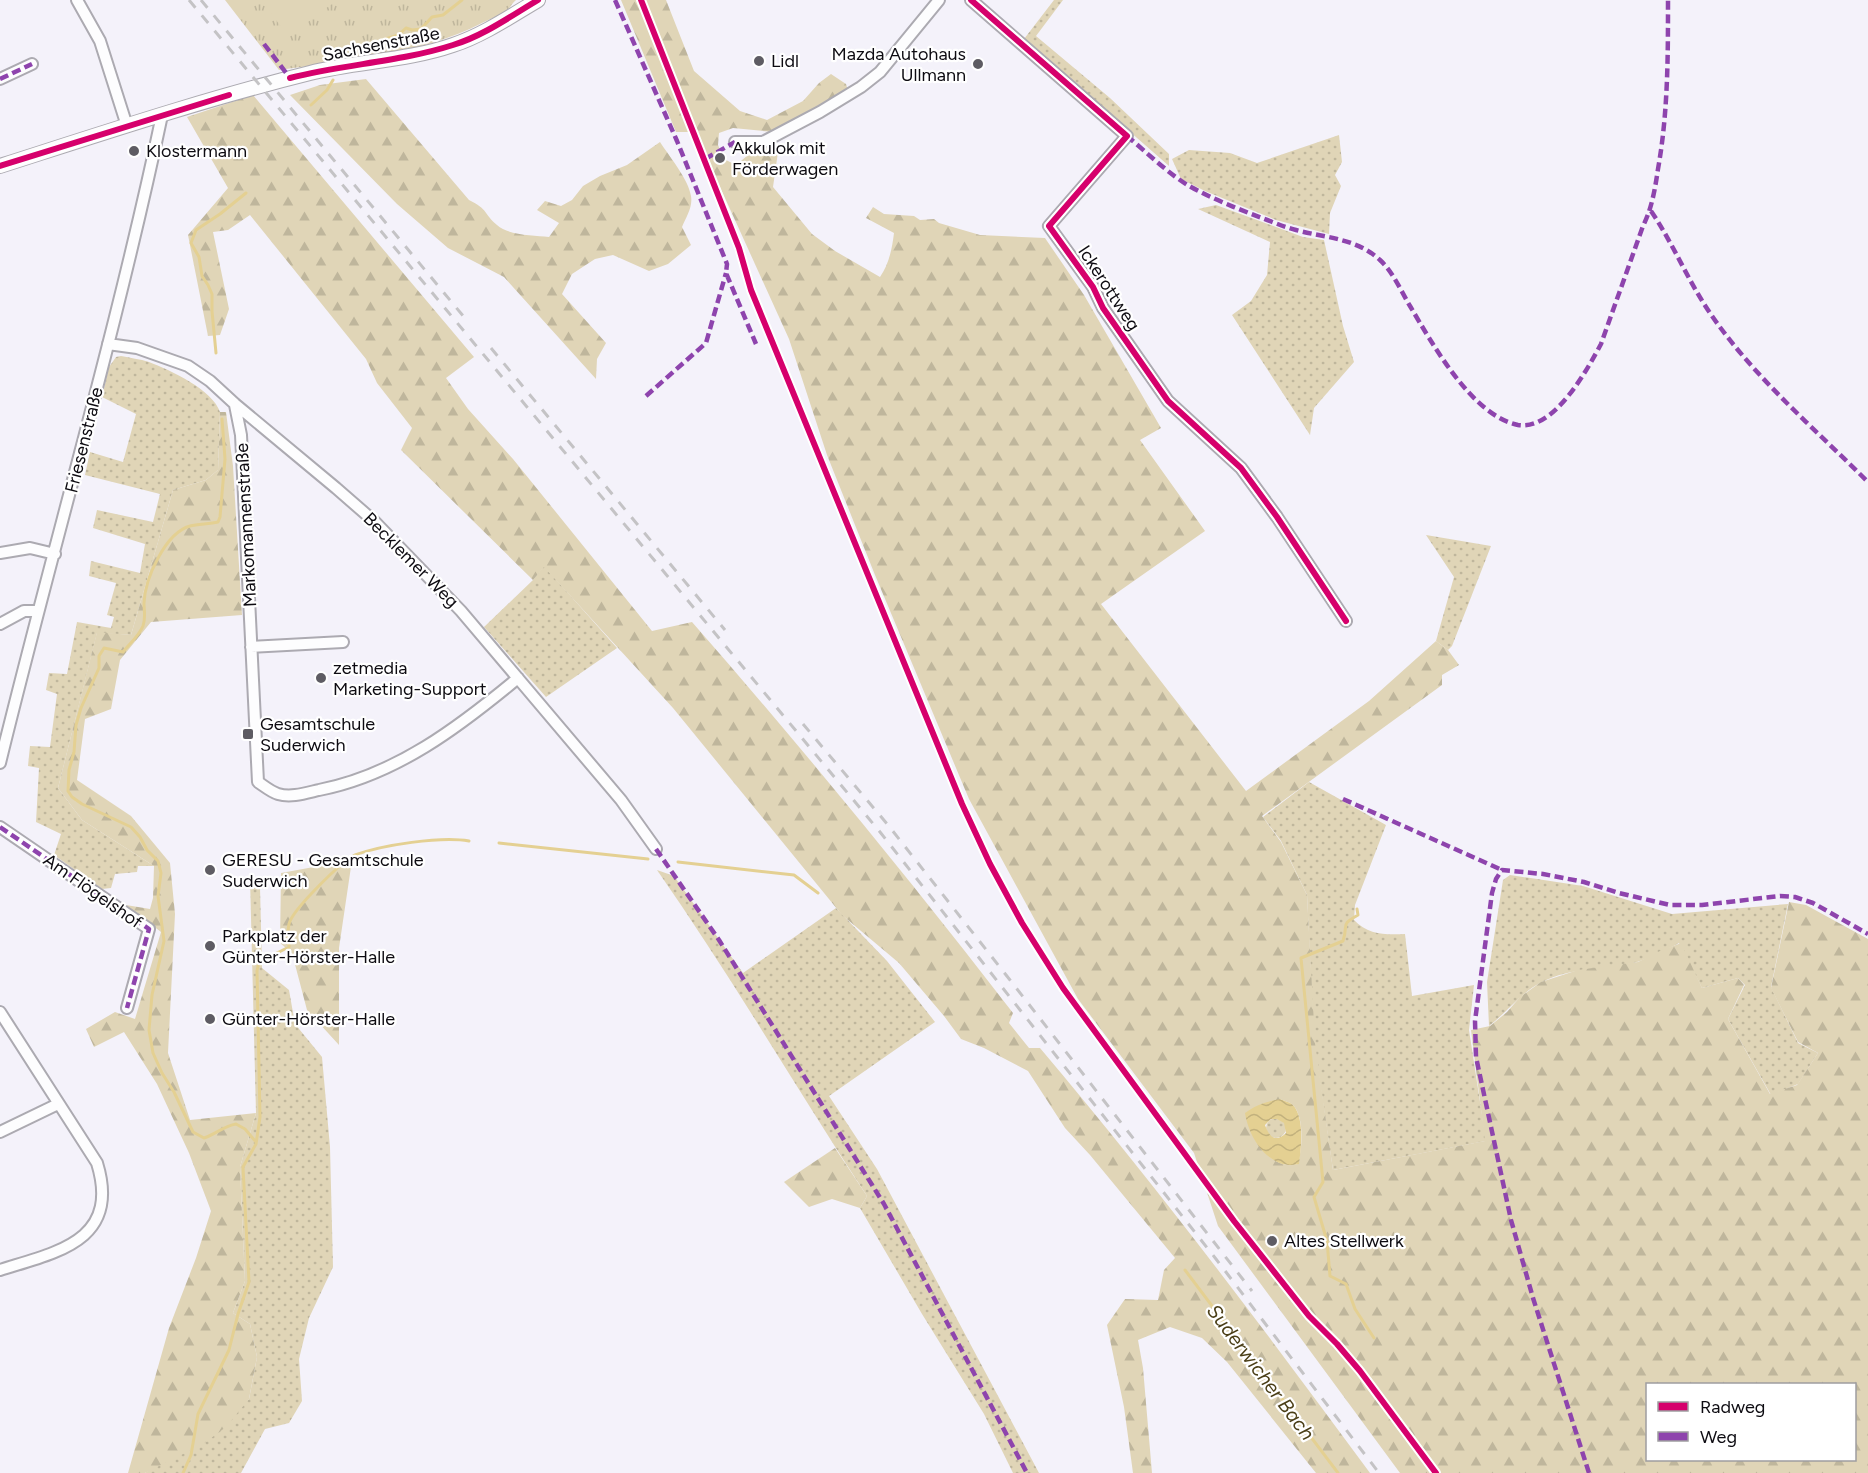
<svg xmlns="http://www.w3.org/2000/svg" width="1868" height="1473" font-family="Figtree,sans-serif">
  <defs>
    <pattern id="grass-dots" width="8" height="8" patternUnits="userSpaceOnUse" patternTransform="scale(1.5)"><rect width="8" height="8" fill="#e0d5b7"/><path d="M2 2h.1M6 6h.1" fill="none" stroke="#bfb69c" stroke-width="1.8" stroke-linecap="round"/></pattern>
    <pattern id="forest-firs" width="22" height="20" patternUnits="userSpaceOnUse" patternTransform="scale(1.5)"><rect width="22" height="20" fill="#e0d5b7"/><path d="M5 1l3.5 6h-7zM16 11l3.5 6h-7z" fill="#bfb69c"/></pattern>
    <pattern id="park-tufts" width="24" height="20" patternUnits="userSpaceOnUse" patternTransform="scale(1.5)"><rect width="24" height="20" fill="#e0d5b7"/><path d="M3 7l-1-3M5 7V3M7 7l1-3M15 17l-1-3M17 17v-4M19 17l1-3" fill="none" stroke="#bfb69c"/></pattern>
    <pattern id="water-waves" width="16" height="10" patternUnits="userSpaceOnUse" patternTransform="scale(1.5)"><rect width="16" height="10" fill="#e4d092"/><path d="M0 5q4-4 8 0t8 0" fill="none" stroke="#c2b17d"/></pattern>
  </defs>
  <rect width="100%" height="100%" fill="#f4f2fa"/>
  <path fill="url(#grass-dots)" d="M1054 0H1063L1036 36 1110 98 1169 154V166L1024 39Z
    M1339 135 1342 162 1335 175 1341 186 1330 213 1329 234 1276 220 1205 191 1181 179 1172 159 1189 150 1230 153 1257 163Z
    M1216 205 1303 237 1324 240 1343 326 1354 362 1314 408 1310 435 1232 315 1251 301 1267 275 1270 242 1198 209Z
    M121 356C130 358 140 359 149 362 170 370 213 390 220 412L218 470 206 480 173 490 131 635 97 633 58 788 82 820 154 866H138L137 872 115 874 111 888 102 889 54 855 61 834 36 822 39 768 28 766 30 746 50 747 57 694 46 690 49 673 67 674 77 622 111 628 114 617 107 615 116 583 89 576 91 561 140 573 145 544 93 528 97 510 153 522 160 494 85 475 90 452 123 462 136 414 102 397 109 367 116 357Z
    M1426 535 1491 546 1452 646 1448 650 1436 641 1454 577Z
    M544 566 617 648 546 697 484 627 533 580Z
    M1309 782 1386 825 1355 905 1354 920C1368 935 1386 935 1405 934L1412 996 1474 985 1469 1030 1486 1141 1333 1170 1314 1042 1307 895 1281 841 1263 817Z
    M657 870 674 876 743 973 836 908 887 961 935 1022 829 1096 877 1169 1039 1473H1013L984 1414 922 1314 860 1208 867 1196C796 1088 731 976 657 870Z
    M1510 875 1583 886 1672 914 1788 904 1771 987 1798 1043 1818 1053 1798 1084 1771 1095 1728 1019 1745 985 1738 978 1702 988 1679 943C1666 950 1651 958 1637 962 1605 970 1571 967 1542 982 1523 991 1506 1013 1489 1026L1487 982 1503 880Z
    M250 878 260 887 262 968 289 990 295 1024 322 1057 330 1147 333 1267 309 1318 299 1359 302 1401 289 1423 265 1429 241 1473H145L249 1399 257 1357 250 1324 233 1313 245 1281 240 1167 256 1113Z
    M1266 1128a10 10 0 1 1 20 0a10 10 0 1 1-20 0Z"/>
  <path fill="url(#forest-firs)" fill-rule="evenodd" d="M621 0H666L694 71 740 111 767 120 803 101 819 83 831 74 846 84 848 91 773 132 733 128 719 133 718 145 724 159 736 165 753 151 779 145 773 187 812 234 835 251 880 277C889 264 892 249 894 233L866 218 873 207 884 214 914 216 920 220 934 219 939 223 980 235 1045 238 1084 295 1161 428 1140 440 1205 531 1101 604 1246 791 1369 701 1436 641 1448 650 1459 665 1442 675V685L1262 816 1281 842 1307 895 1315 1043 1333 1170 1485 1141 1471 1030 1490 1026 1507 1012 1520 997 1541 982 1578 970 1638 962 1660 951 1681 943 1702 988 1738 978 1744 985 1728 1019 1770 1094 1797 1085 1818 1053 1798 1042 1771 988 1789 902 1806 905 1868 939V1473H1400L1218 1226 1194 1153 1078 999 969 799 875 575 827 455 789 339 695 132H676ZM1280 1099C1284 1101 1290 1102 1293 1105 1305 1118 1302 1149 1298 1164 1271 1171 1249 1138 1246 1113ZM1648 1384H1854V1460H1648Z
    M366 79 469 200C488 209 484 214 497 225 509 236 534 235 549 237L559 223 537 210 545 201 561 206 572 200 583 186 600 176 627 165 660 142C669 156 689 180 691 196 693 207 686 217 682 227L691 245 668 264 649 271 613 255 595 259 572 274 562 294 606 343 597 359 596 379 504 277 448 248 397 204 290 95 320 85Z
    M253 95 474 357 446 378 468 409 513 459 652 631 692 622C803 749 910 879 1013 1013L1009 1023 1029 1048H1040C1156 1185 1264 1329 1370 1473H1316L1227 1362 1202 1338 1170 1327 1138 1340 1143 1368 1152 1473H1133L1124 1407 1107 1325 1125 1299 1158 1300 1164 1270 1175 1258 1090 1155 1065 1128 1028 1071 984 1048 961 1039 944 1016 899 963 842 915 673 708 544 567 533 580 401 450 412 428 377 383 366 359 250 215 228 230 213 232 229 309 220 335 208 336 188 235 228 188 187 117Z
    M220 412H226L233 466 242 615 151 622 120 660 111 709 85 719 77 780 131 816 170 863 175 914 168 1053 190 1120 256 1113 240 1167 245 1281 233 1313 250 1324 257 1357 249 1399 226 1427 203 1444 145 1473H128L169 1328 196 1258 211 1211 189 1153 157 1084 124 1032 94 1047 86 1029 115 1012 135 1019 161 932 126 905 150 909 153 898 154 866 82 820 58 788 97 632 131 635 173 490 206 480 218 470Z
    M352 860 339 948V1045L307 1010 292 953 280 943 281 873Z
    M835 1148 867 1196 860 1208 832 1199 809 1207 784 1182Z"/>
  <path fill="url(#park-tufts)" d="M225 0H516C512 3 511 7 507 10 500 15 490 19 482 23 420 55 347 60 279 70Z"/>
  <path fill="#e0d5b7" d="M262 0H337L288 37Z"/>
  <path fill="url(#water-waves)" fill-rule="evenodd" d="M1280 1099C1284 1101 1290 1102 1293 1105 1305 1118 1301 1149 1299 1164 1270 1171 1249 1139 1245 1113 1255 1105 1268 1101 1280 1099ZM1271 1119H1277L1284 1123 1286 1133C1276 1143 1269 1137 1265 1125Z"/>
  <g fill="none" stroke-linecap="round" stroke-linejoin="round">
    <path stroke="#e4d092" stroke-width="3" d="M367 45C374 44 377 42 383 40 394 35 396 38 406 28L412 30 421 29 432 17 443 15 462 0
      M311 105 327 90 333 80
      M216 353 212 311V294L208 285 202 276 199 257 191 243 196 230 220 214 246 193
      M222 419 225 459 220 517 218 522C209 524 198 524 190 526 165 533 145 579 144 603 144 612 146 617 143 626 139 636 130 643 123 652L104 648 99 656V668L81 708 76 725 74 752 69 770 68 791 72 797 82 804 131 827 140 837 147 850 158 861 161 873 158 896 164 941 152 995 149 1030 153 1053 162 1073 174 1092 193 1132 204 1138C216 1134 224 1126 236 1124L245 1129 256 1142
      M499 843 648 859
      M678 862 794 875 818 893
      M1357 909 1358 915C1339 926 1349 923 1343 941L1301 958 1323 1182 1314 1197 1327 1241 1330 1276 1346 1284 1355 1309 1374 1338
      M275 954 289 947C289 940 287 931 289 924 292 910 342 861 355 855 382 845 441 836 469 841
      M1185 1270 1338 1473
      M183 1473 191 1455 198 1414 229 1350 238 1314 249 1282 243 1167 256 1144 260 1117 257 971 258 966 264 959"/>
    <g stroke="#acaab1" stroke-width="14">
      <path id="street" d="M77 0 100 41 127 126
        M971 0 1127 136 1049 226 1093 287 1103 308 1168 401 1241 468 1277 517 1346 621
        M0 79 32 64
        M735 142H763L820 112 861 87 880 72 939 0
        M108 344 137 348 188 366 210 381 235 404 336 488 375 522 461 611 621 800 656 849
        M235 405 241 435 258 782C264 786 271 792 278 794 291 798 306 793 319 790 396 775 459 727 518 678
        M0 553 30 548 55 554
        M0 624 24 611H37
        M251 647 343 642
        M0 763C53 546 116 333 162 115
        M0 827 149 929 127 1008
        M0 1012 97 1163C121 1241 57 1252 0 1270
        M0 1132 58 1104"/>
    </g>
    <g stroke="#acaab1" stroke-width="16">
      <path id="secondary" d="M0 166C103 133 205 99 310 73 357 61 407 61 453 45 483 35 511 16 538 0"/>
    </g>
    <use href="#street" stroke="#fdfdfe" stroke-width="10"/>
    <use href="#secondary" stroke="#fdfdfe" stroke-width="14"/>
    <path stroke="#c4c3c5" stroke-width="3" stroke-dasharray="10 10" stroke-linecap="butt" d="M189 0 880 832 1216 1259 1379 1473
      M201 0 469 323
      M491 348 725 630
      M803 724 888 825 1010 980 1252 1291"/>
    <path stroke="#8e44ad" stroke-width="4.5" stroke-dasharray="9 4.5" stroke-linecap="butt" d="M615 0 677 141 727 264 726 273 756 344
      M264 44 290 78
      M0 79 32 64
      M1127 136C1145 151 1171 176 1191 187 1213 199 1238 209 1262 218 1273 222 1284 227 1296 230 1326 238 1356 238 1380 260 1393 272 1401 291 1410 306 1432 343 1472 416 1518 425 1554 431 1587 370 1601 344L1643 226C1652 208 1655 189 1658 169 1668 113 1668 57 1668 0
      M705 159 735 142
      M1651 211C1672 242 1686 276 1706 307 1749 373 1812 426 1868 482
      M646 396 706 343 726 273
      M1343 799 1502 870
      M0 827 149 929 127 1008
      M656 849 719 940 884 1204 1027 1473
      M1589 1473 1533 1298 1511 1220 1476 1057 1475 1021 1492 893 1496 879 1502 870 1543 874 1584 882 1619 893 1670 905H1702L1780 896 1795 897 1813 903 1868 934"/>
    <g stroke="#fff" stroke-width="10">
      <path id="cycleway" d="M641 0 739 248 751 290 962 804 990 864 1022 923 1063 988 1234 1221 1309 1316 1337 1344 1360 1371 1436 1473
        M971 0 1127 136 1049 226 1093 287 1103 308 1168 401 1241 468 1277 517 1346 621
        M290 78C344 64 400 62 453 45 483 36 511 16 538 0
        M0 166 229 95"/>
    </g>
    <use href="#cycleway" stroke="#d6006c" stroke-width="6"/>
  </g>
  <g fill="#5e5c63" stroke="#fff" stroke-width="2">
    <circle cx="759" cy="61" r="6"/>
    <circle cx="978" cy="64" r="6"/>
    <circle cx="134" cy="151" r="6"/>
    <circle cx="720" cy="158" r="6"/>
    <circle cx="321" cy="678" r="6"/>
    <rect x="242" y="728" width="12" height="12" rx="3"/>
    <circle cx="210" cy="870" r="6"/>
    <circle cx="210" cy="946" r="6"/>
    <circle cx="210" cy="1019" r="6"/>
    <circle cx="1272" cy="1241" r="6"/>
  </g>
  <g text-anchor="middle" stroke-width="4.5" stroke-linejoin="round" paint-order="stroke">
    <g font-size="18" fill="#0d0b11" stroke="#fff">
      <text transform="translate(381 44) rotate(-11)" y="6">Sachsenstraße</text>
      <text transform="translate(1109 288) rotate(57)" y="6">Ickerottweg</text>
      <text transform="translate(84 440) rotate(-76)" y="6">Friesenstraße</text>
      <text transform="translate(246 525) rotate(-93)" y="6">Markomannenstraße</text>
      <text transform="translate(411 560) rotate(45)" y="6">Becklemer Weg</text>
      <text transform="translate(93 891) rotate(35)" y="6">Am Flögelshof</text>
    </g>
    <g font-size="18" fill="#0d0b11" stroke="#fff" text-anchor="start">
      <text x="966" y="60" text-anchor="end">Mazda Autohaus<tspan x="966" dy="21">Ullmann</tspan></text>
      <text x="771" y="67">Lidl</text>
      <text x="732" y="154">Akkulok mit<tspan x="732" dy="21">Förderwagen</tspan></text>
      <text x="146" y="157">Klostermann</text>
      <text x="333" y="674">zetmedia<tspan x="333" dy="21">Marketing-Support</tspan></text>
      <text x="260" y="730">Gesamtschule<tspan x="260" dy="21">Suderwich</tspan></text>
      <text x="222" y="866">GERESU - Gesamtschule<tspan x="222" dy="21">Suderwich</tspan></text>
      <text x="222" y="942">Parkplatz der<tspan x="222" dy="21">Günter-Hörster-Halle</tspan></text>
      <text x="222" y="1025">Günter-Hörster-Halle</text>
      <text x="1284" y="1247">Altes Stellwerk</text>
    </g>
    <g font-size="20" font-style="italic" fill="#4b3f18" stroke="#fff">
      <text transform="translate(1261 1372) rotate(53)" y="7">Suderwicher Bach</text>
    </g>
  </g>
  <rect x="1646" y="1383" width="210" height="78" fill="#ffffff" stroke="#9e9da0" stroke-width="1.5"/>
  <rect x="1658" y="1402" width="30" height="9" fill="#d6006c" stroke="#9e9da0" stroke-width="1.5"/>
  <text x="1700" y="1413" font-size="18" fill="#0d0b11">Radweg</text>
  <rect x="1658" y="1432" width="30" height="9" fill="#8e44ad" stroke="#9e9da0" stroke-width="1.5"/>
  <text x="1700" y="1443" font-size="18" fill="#0d0b11">Weg</text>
</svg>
